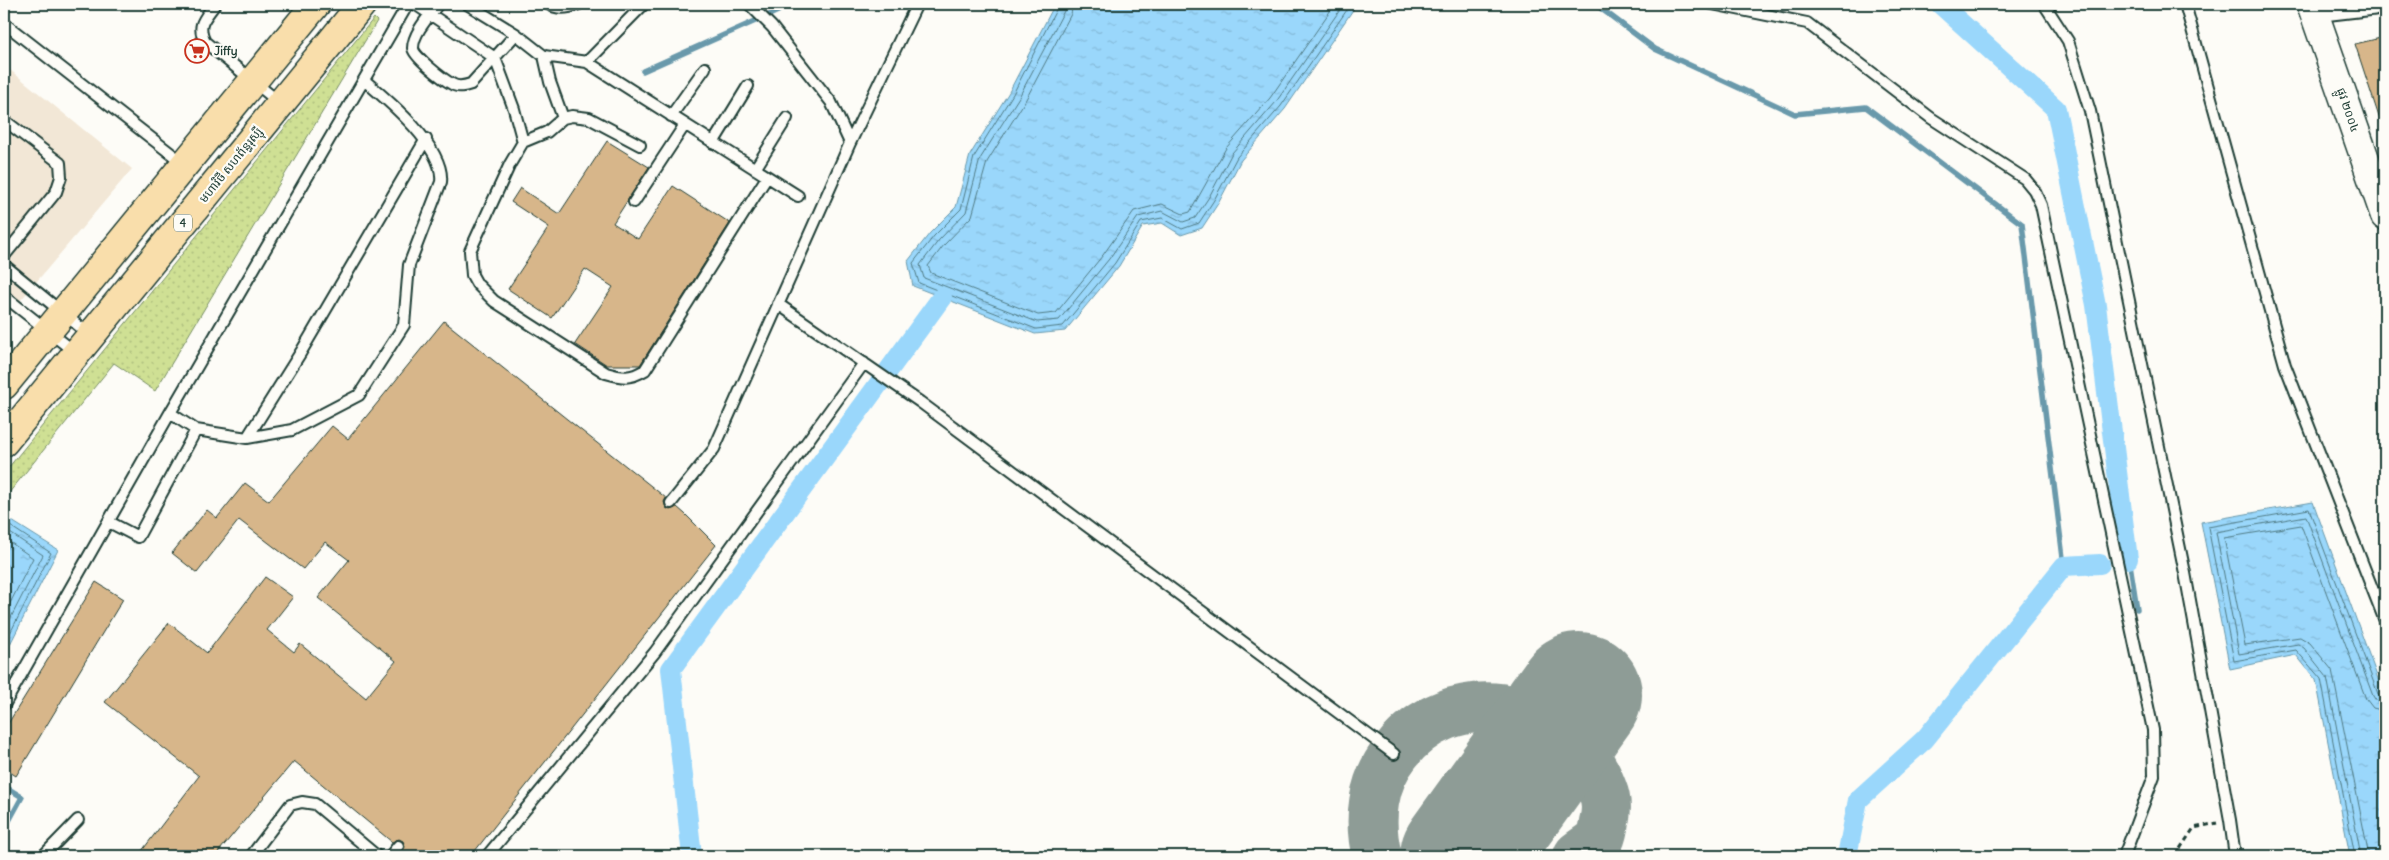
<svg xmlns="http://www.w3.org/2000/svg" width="2389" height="860" font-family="Delius,'Noto Sans Khmer',sans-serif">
  <defs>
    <pattern id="grass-dots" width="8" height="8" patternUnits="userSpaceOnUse" patternTransform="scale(1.25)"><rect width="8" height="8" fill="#cfe094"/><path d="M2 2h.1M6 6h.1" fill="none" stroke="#b1c180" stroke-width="1.8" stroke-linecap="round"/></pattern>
    <pattern id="water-ripples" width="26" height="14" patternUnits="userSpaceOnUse" patternTransform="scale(1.25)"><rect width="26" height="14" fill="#9ad7fb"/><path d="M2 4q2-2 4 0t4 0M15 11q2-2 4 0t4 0" fill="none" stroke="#84b9d8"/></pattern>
  </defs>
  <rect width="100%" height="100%" fill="#fdfcf7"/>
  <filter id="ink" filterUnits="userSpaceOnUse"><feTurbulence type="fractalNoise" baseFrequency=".02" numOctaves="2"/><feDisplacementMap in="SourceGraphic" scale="10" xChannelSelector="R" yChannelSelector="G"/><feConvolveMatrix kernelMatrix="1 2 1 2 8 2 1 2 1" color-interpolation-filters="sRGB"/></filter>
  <g filter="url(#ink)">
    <path fill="#f2e7d6" d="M4 65 132 169 4 320Z"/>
    <path fill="url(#grass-dots)" stroke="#778e64" d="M374 18 377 21 155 391 114 363 4 499V473Z"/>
    <path fill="url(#water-ripples)" stroke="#6999ab" d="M1055 4H1357L1285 109 1241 160 1219 202 1202 228 1181 235 1162 223 1143 226 1119 266 1065 331 1035 334 913 286 908 261 930 233 956 207 970 155 1009 92Z
      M2313 502 2385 698V856H2350L2316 680 2296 655 2230 669 2201 522Z
      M4 516 58 550 4 656Z"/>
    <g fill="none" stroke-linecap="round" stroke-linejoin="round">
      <path stroke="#507b84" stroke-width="1" d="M1059 4 1013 94 974 157 961 209 934 236 913 263 919 283 1036 329 1063 326 1115 263 1141 222 1162 218 1182 229 1199 223 1214 200 1237 157 1281 106 1351 4
        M1066 4 1064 11 1019 97 980 159 966 212 939 240 920 265 924 278 1037 322 1059 320 1109 259 1138 217 1162 211 1183 222 1195 218 1209 197 1232 153 1276 102 1344 4
        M1073 4 1071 14 1025 101 987 162 972 216 944 245 928 266 931 273 1038 315 1056 313 1103 255 1134 211 1162 204 1183 214 1190 212 1226 148 1270 98 1335 4
        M4 522 51 553 4 645
        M4 529 43 555 4 631
        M4 538 33 558 4 615
        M2355 856 2321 679 2296 650 2234 661 2208 527 2309 509 2378 694 2385 697
        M2361 856 2327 677 2304 648 2298 644 2239 654 2216 532 2306 516 2373 696 2377 702 2385 704
        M2369 856 2332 670 2310 643 2300 637 2245 645 2224 538 2301 525 2366 699 2373 708 2385 711"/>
      <path stroke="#6999ab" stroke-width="5.5" d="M1595 4 1655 49 1795 114 1866 107 2022 224 2064 566
        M643 71 778 11 786 4
        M2129 558 2137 609
        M4 786 22 797 4 830"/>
      <path stroke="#9ad7fb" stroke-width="20" d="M1940 4 2056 109 2096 305 2128 559
        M692 856 671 669 942 297
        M1847 856 1858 800 1925 739 2064 566 2100 564"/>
      <path stroke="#8e9c96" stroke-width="50" d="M1377 856C1368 820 1372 782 1396 752 1450 682 1557 698 1596 775 1604 792 1609 803 1604 822 1603 827 1602 836 1599 840 1593 846 1584 851 1578 856"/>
      <path stroke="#8e9c96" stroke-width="126" d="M1463 856 1579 695"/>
    </g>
    <path fill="#d7b68a" stroke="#1f3d34" d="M2385 37V125L2382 126 2355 44Z
      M607 141 649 167 613 223 638 239 673 186 730 223 640 365H607L575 344 613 287 585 269 552 318 508 289 549 227 511 202 520 188 559 214Z
      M444 321 666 498 664 502 666 508 670 510 677 507 685 514 716 545 471 856H410L403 851 405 847 403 841 399 839 392 842 294 761 215 856H138L199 776 105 702 169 623 207 653 265 577 293 597 267 630 294 652 300 644 366 698 396 661 318 598 349 560 325 542 303 569 239 520 197 573 172 553 207 510 217 518 245 483 269 501 332 426 348 439Z
      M96 582 123 599 16 776 4 768V730Z"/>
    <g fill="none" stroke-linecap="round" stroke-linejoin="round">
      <g stroke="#1f3d34" stroke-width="14">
        <path id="service" d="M215 4C205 19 196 24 205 42L280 103
          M415 4 495 58 514 109 523 142 510 164 470 251 472 275 477 284 494 301 606 373C623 378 630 379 645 370L767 177
          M438 4C430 15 413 33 413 48 413 56 444 80 452 84 458 88 465 86 471 84L516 34
          M467 4 516 34 544 56 587 62 798 196
          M548 4C558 10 569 8 579 4
          M749 4 772 27 831 102 850 143
          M1712 4 1807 23 1931 118 2025 179 2034 190 2041 205 2153 730 2154 776 2124 856
          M2044 4 2068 41 2090 111 2185 573 2230 820 2235 856
          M2185 4 2285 365 2385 621
          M4 23 183 163
          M544 56 550 82 563 118
          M587 62 644 4
          M671 116 705 68
          M4 120 60 163 61 177 56 192 4 256
          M523 142 547 132 563 118 572 116 589 118 640 145
          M713 143 748 86
          M755 169 787 118
          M634 202 684 126
          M4 265 91 336
          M4 296 76 353
          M778 304 920 402 1394 754
          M170 413 196 430 247 438 292 430 359 395 404 325 409 265 441 182C445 148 389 101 364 80
          M247 438 301 352 426 139
          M671 503 714 449 850 143 917 4
          M109 522 138 537 196 430
          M4 705 170 413 408 4
          M43 856 78 820
          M251 856 290 805 302 802 315 804 377 856
          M390 856 398 846
          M487 856 655 652 864 363"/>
      </g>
      <g stroke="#1f3d34" stroke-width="25">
        <path id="minor" d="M2314 11 2374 4"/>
      </g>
      <g stroke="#1f3d34" stroke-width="31">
        <path id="secondary" d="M2311 4 2385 216"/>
      </g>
      <g stroke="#1f3d34" stroke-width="31">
        <path id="trunk" d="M4 385 316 4
          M4 442 362 4"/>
      </g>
      <path stroke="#1f3d34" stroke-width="3" stroke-dasharray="5 4" stroke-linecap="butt" d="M2175 856 2194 828 2217 823"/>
      <use href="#service" stroke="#fdfcf7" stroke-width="10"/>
      <use href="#minor" stroke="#fdfcf7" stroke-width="21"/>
      <use href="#secondary" stroke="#fdfcf7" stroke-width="28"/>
      <use href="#trunk" stroke="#f9deab" stroke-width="28"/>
    </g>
  </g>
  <defs>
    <g id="supermarket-ring" transform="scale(1.25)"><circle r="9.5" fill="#fdfcf7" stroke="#c8321e" stroke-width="1.5"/><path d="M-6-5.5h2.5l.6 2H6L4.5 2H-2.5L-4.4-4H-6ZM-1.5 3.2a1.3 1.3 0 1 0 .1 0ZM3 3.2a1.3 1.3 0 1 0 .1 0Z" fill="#c8321e"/></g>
  </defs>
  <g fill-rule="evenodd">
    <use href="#supermarket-ring" x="197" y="51"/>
  </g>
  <g text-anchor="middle" stroke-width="4.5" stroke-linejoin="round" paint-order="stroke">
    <rect fill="#fdfcf7" stroke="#62766e" stroke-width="1" x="174" y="214.5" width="18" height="17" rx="4"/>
    <g font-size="11" font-weight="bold" fill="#1f3d34">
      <text x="183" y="227">4</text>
    </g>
    <g font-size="12" font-weight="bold" fill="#1f3d34" stroke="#fdfcf7" text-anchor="start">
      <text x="214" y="55">Jiffy</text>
    </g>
    <g font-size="12" fill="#1f3d34" stroke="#fdfcf7">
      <text transform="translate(2348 110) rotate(71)" y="4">ផ្លូវ ២០០៤</text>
      <text transform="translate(231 165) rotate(-51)" y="4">មហាវិថី សហព័ន្ធរុស្ស៊ី</text>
    </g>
  </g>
  <rect width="2389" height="860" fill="none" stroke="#fdfcf7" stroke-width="20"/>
  <rect x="10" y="10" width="2369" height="840" fill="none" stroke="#1f3d34" stroke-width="2" filter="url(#ink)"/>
</svg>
